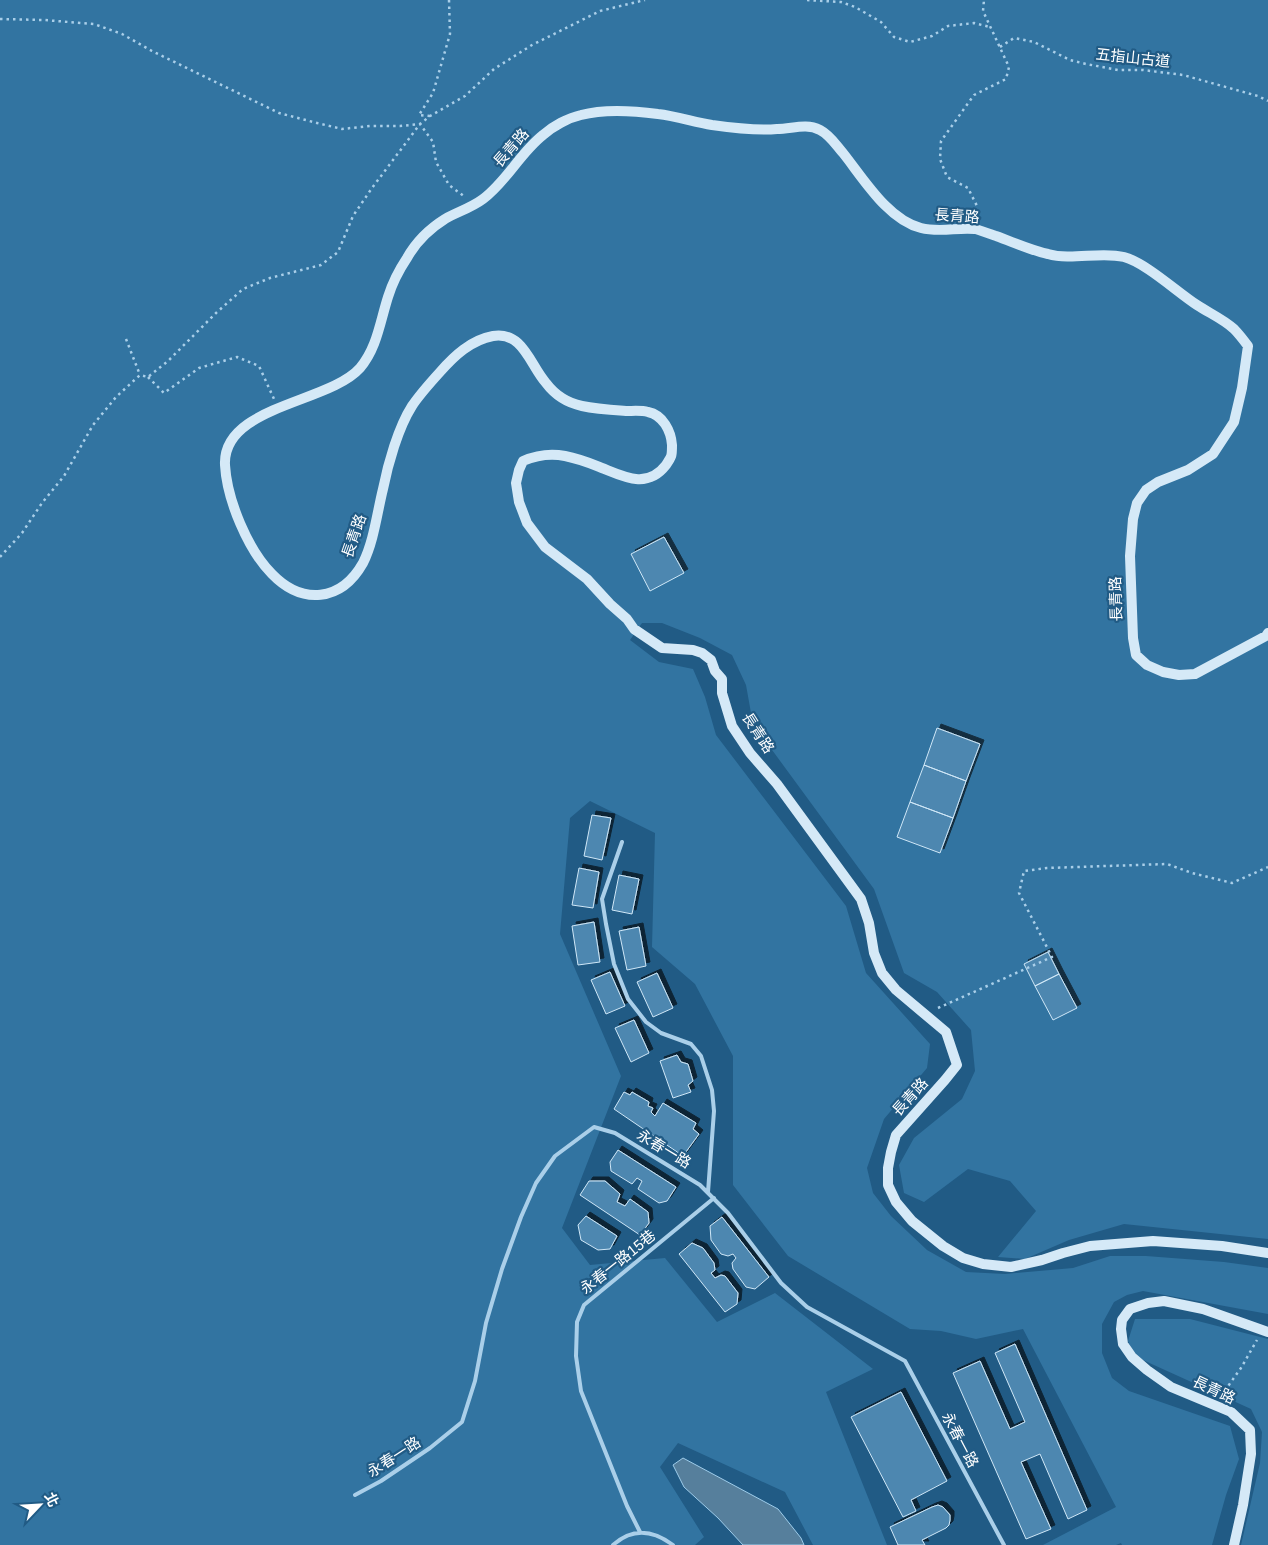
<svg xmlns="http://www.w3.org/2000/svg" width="1268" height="1545" font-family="Arial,'Noto Sans TC',sans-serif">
  <defs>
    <filter id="shadow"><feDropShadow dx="4" dy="-4" stdDeviation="0" flood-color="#0009"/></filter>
  </defs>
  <rect width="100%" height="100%" fill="#215b85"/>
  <path fill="#3274a1" d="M0 0H1268V1239L1124 1224 1069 1240 1025 1259 998 1257 1036 1211 1010 1181 968 1169 924 1202 904 1193 899 1165 914 1138 962 1099 975 1071 971 1030 937 992 904 973 874 889 753 724 746 685 732 655 700 638 662 623H642L630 640 659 662 693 669 705 697 716 735 846 906 866 973 930 1044 927 1068 884 1119 867 1168 873 1193 891 1216 927 1250 966 1272 1005 1274 1073 1268 1110 1256H1146L1224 1262 1268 1268V1314L1143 1291 1127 1295 1114 1302 1102 1324V1353L1112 1378 1129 1391 1230 1426 1239 1459 1226 1495 1212 1545H1122L1121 1543 1116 1545H1043L1116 1507 1023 1329 976 1339 941 1331 910 1329 788 1256 733 1185V1056L695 984 652 947 655 833 590 801 570 818 560 934 621 1076 562 1228 590 1265 665 1258 717 1322 775 1293 873 1369 826 1392 887 1545H813L785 1492 678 1443 660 1467 704 1537 695 1545H0Z
    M1135 1319H1190L1268 1339V1545H1241L1260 1463 1262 1432 1251 1409 1134 1356 1128 1341Z"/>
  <path fill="#567f9c" stroke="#9eccea" d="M683 1458 778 1509 801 1538 804 1545H743L718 1518 684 1487 673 1465Z"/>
  <path fill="#4e87b0" stroke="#cfe7f7" filter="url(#shadow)" d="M664 537 684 573 650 591 631 554Z
    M937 728 980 744 966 781 924 765Z
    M924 765 966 781 953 818 910 802Z
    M910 802 953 818 940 853 897 837Z
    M592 815 611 818 602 860 584 856Z
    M579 868 599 872 593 908 572 905Z
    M619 875 639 879 632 914 612 910Z
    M594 922 600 962 578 965 572 926Z
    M639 927 646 966 627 970 619 931Z
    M1048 952 1059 974 1035 986 1024 964Z
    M610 972 625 1006 606 1014 591 980Z
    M657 973 673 1008 653 1017 637 982Z
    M1059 974 1077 1008 1053 1020 1035 986Z
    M634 1020 649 1053 631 1062 615 1028Z
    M677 1055 681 1062 688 1064 693 1081 688 1085 691 1092 673 1098 660 1061Z
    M624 1092 630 1095 632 1092 649 1102 648 1106 653 1108 651 1112 655 1116 663 1103 696 1123 693 1129 699 1134 683 1156 614 1109Z
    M618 1150 676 1187 667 1201 659 1203 638 1189 642 1181 637 1178 632 1184 611 1171 610 1162Z
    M589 1181H605L620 1194 617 1202 625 1206 630 1199 648 1212 649 1223 640 1235 580 1195Z
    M586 1216 617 1236 610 1249 598 1250 581 1240 578 1225Z
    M722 1217 769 1277 755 1289 746 1287 733 1269 732 1263 736 1258 733 1254 728 1256 721 1254 711 1240 710 1226Z
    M692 1243 703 1248 714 1263 715 1270 711 1273 715 1278 721 1275 725 1276 738 1293 737 1304 725 1312 679 1254Z
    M1015 1344 1087 1510 1068 1519 1040 1454 1021 1462 1051 1529 1026 1539 953 1373 980 1361 1010 1429 1025 1422 995 1353Z
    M901 1392 947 1481 911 1500 916 1511 903 1517 851 1417Z
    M938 1505 943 1507 950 1515V1520L949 1525 946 1528 922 1540 925 1545H898L890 1527 932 1507Z"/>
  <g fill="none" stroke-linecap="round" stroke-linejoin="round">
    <path stroke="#aacfe9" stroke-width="2.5" stroke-dasharray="2.5 4" stroke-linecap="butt" d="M807 0 841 2 855 7 881 22 894 37 910 42 932 36 948 26 974 23 990 27
      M0 19 44 20 94 24 122 34 152 51 279 113 317 123 342 129 370 126H400L420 124 433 142 436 162 449 185 465 197
      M1000 47 1014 38 1034 42 1070 60 1086 64 1118 70H1143L1183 75 1258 96 1268 101
      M430 116 419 115 433 93 450 34 449 0
      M976 218 977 206 968 188 947 177 940 159 941 141 974 95 1006 79 1009 67 983 11 984 0
      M126 339 140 375
      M148 377 164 393 199 368 237 357 259 366 274 399
      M0 557 22 533 42 503 64 476 93 425 116 397 140 375 148 377 168 361 216 313 243 289 270 278 321 265 338 252 353 216 372 188 420 124 430 116 465 96 494 69 532 45 600 11 645 0
      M938 1008 1052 957 1019 893 1024 871 1047 868 1167 864 1192 873 1232 883 1268 867
      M1221 1396 1241 1368 1257 1340"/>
    <path stroke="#aacfe9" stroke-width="4" d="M622 842 602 899 606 924 614 964 628 999 646 1022 661 1033 691 1044 701 1056 712 1090 714 1111 708 1192
      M355 1495 381 1481 430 1448 462 1422 475 1381 486 1323 502 1269 521 1217 536 1183 555 1156 594 1127 615 1133 700 1185 728 1213 781 1283 807 1307 905 1361 1004 1545
      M640 1532 627 1506 581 1391 576 1356 577 1322 584 1305 714 1198
      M613 1545C633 1527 653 1530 673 1545"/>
    <path stroke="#d5e9f7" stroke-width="10" d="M1268 633 1266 636 1195 674 1179 675 1163 672 1147 665 1136 655 1133 638 1130 556 1133 519 1137 503 1146 490 1158 482 1188 470 1213 454 1234 422 1242 388 1248 346C1245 342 1237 332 1234 329 1223 319 1209 313 1197 305 1177 292 1146 263 1124 257 1100 251 1072 261 1048 254 1030 250 1013 242 996 236 995 236 977 229 975 229 957 227 941 233 921 228 888 220 863 178 843 153 836 145 830 135 820 130 806 123 792 129 777 129 756 131 733 128 712 125 694 122 676 116 658 114 636 111 603 109 581 115 568 118 553 126 543 135 520 153 507 181 483 199 471 208 457 212 445 219 429 229 416 242 407 258 399 270 392 284 388 297 380 322 377 348 360 368 329 403 222 406 225 465 227 500 248 550 272 574 302 605 341 602 363 563 374 541 377 513 383 489 388 464 398 428 412 406 420 394 430 383 440 372 454 356 471 340 493 336 523 331 530 365 546 383 555 395 568 403 582 406 596 409 612 410 626 411 633 411 641 410 648 412 663 415 671 431 672 445 672 456 672 456 666 465 646 491 621 475 597 466 587 462 575 458 565 456 550 453 537 455 523 461L519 470 516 483 519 502 527 523 545 547 587 579 610 604 627 619 634 629 662 648 693 650 702 653 711 660 715 671 722 679V693L732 726 750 753 777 784 861 899 869 923 874 953 882 973 896 990 946 1032 957 1065 945 1080 896 1135 891 1152 888 1168V1185L896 1202 912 1221 943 1246 963 1258 983 1264 1011 1267 1042 1260 1063 1253 1090 1246 1153 1241 1222 1246 1268 1253
      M1234 1545 1243 1505 1251 1454 1250 1430 1231 1412 1171 1387 1147 1370 1132 1357 1123 1344 1121 1329 1122 1320 1130 1309 1148 1303 1164 1301 1203 1309 1268 1332"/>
  </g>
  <g text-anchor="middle" stroke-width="4.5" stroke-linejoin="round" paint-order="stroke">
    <g font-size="15" fill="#fff" stroke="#215b85">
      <text transform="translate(1133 58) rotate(6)" y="5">五指山古道</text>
      <text transform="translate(511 148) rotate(-49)" y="5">長青路</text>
      <text transform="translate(957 216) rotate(4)" y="5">長青路</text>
      <text transform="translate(354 536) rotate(-71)" y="5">長青路</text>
      <text transform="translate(1116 599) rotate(-92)" y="5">長青路</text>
      <text transform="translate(758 733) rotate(57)" y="5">長青路</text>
      <text transform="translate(910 1097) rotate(-48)" y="5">長青路</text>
      <text transform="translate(664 1149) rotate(31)" y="5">永春一路</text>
      <text transform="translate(618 1262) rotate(-39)" y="5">永春一路15巷</text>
      <text transform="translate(1214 1390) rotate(25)" y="5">長青路</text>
      <text transform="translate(960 1440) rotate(62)" y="5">永春一路</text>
      <text transform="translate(394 1457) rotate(-33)" y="5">永春一路</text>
    </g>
  </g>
  <g transform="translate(40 1505) rotate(65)" stroke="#215b85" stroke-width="4" paint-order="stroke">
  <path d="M0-4L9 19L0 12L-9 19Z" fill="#ffffff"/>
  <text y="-8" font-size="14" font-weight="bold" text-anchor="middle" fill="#ffffff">北</text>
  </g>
</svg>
